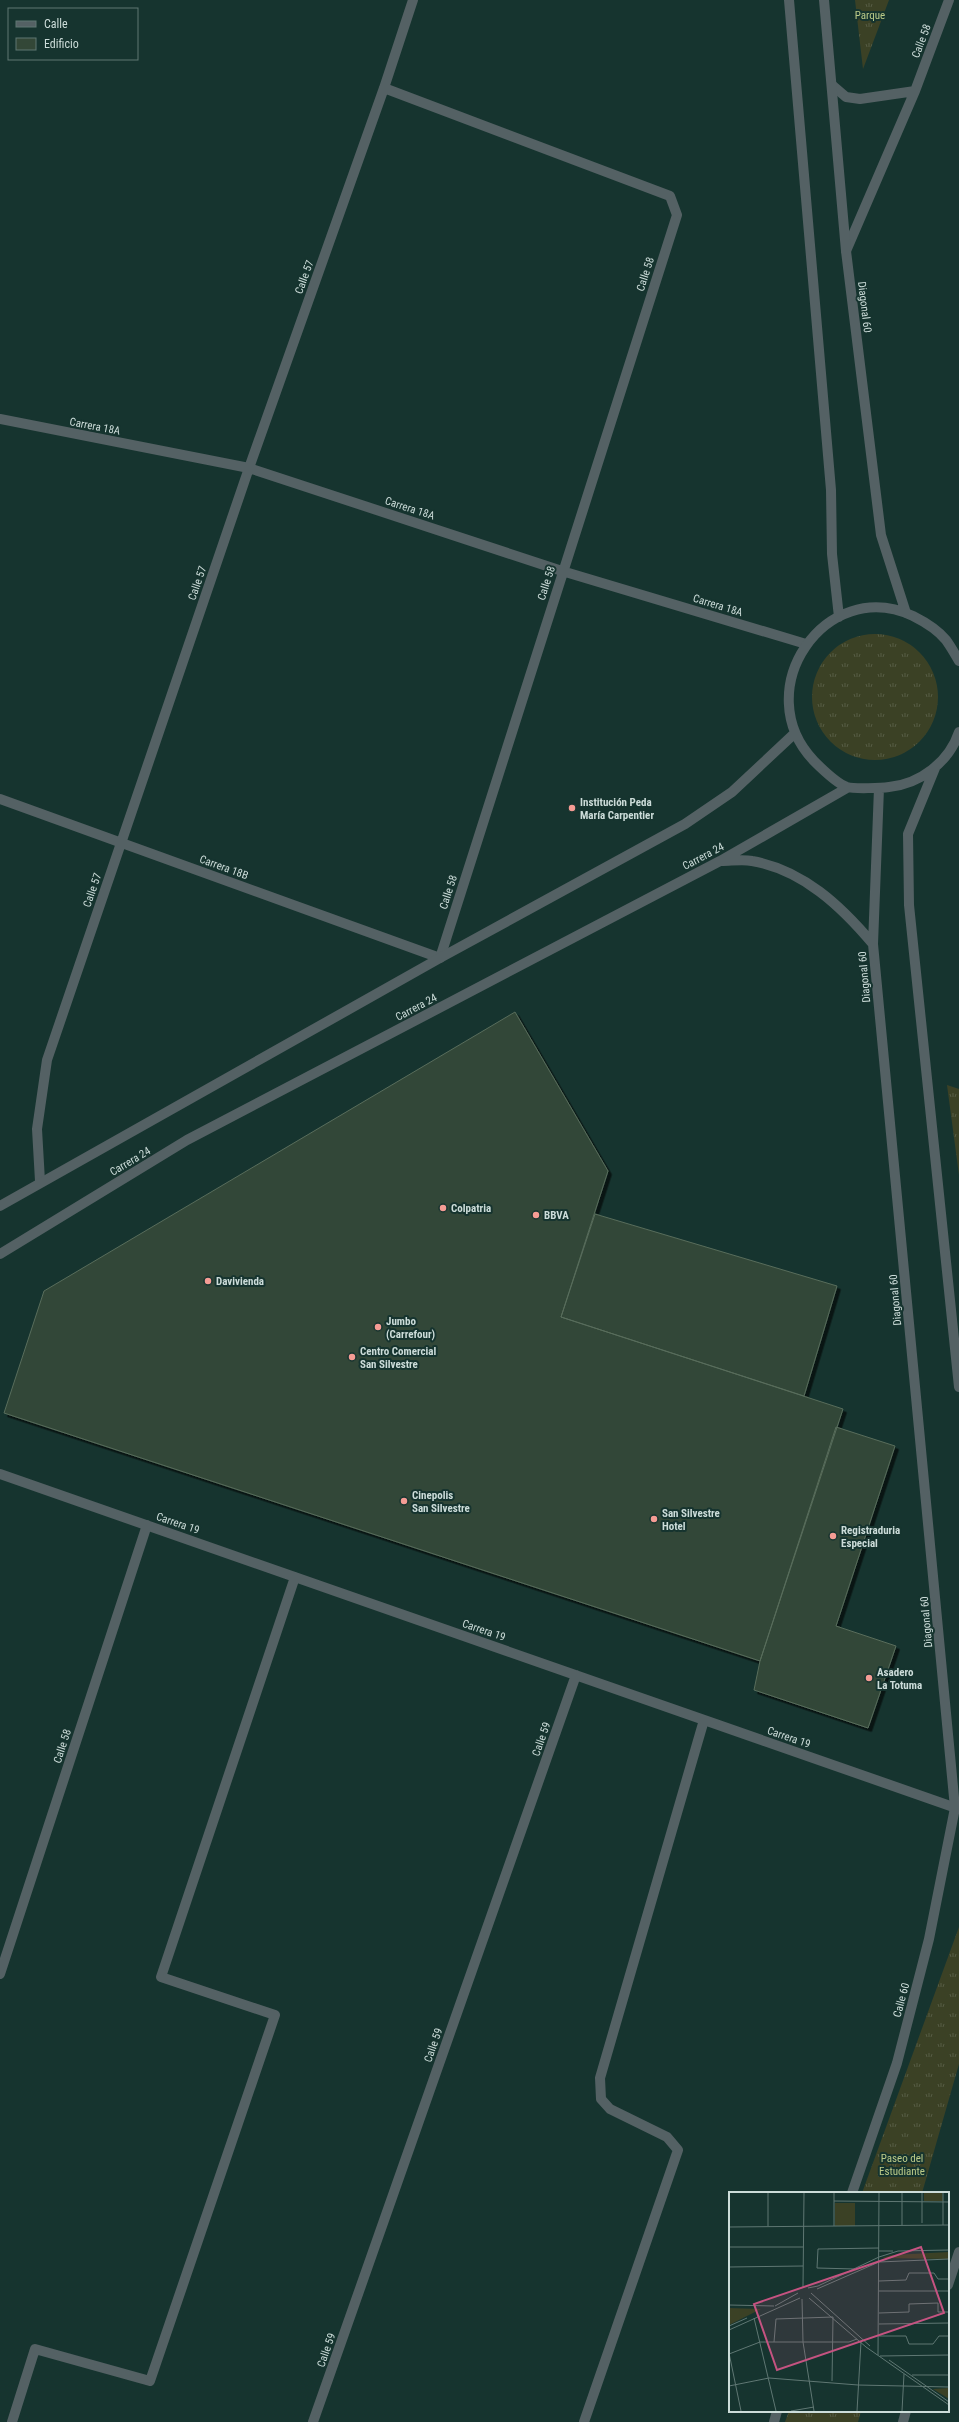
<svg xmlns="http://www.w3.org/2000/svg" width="959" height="2422" font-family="'Roboto Condensed',sans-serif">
  <defs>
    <pattern id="grass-tufts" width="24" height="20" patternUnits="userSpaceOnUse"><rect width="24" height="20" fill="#3b4125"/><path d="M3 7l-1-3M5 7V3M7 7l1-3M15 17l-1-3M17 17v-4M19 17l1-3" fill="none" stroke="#565c44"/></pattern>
    <filter id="shadow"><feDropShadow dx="3.5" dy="3.5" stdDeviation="0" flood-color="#0009"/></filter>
  </defs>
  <rect width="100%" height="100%" fill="#16342f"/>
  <path fill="url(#grass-tufts)" d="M855 0H889L863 69Z
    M812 697a63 63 0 1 1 126 0a63 63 0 1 1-126 0Z
    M947 1085 959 1089V1175Z
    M959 1927V2064L922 2193H862Z
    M789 2411H861L858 2422H785Z"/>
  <path fill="#334737" stroke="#586d5c" filter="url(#shadow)" d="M515 1012 608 1171 561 1317 843 1409 760 1661 4 1413 44 1291Z
    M595 1214 837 1286 804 1396 561 1317Z
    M836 1427 895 1446 836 1626 896 1646 868 1728 754 1690 760 1661Z"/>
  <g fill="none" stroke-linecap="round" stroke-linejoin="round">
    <path stroke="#546164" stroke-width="10" d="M832 85 846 97 860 99 915 91
      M846 251 915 91 949 0
      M0 419 249 468 562 571 806 644
      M0 799 440 958 677 215 670 196 384 88
      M40 1181 37 1129 47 1060 249 468 384 88 413 0
      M0 1474 959 1809
      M0 1974 147 1525
      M12 2422 35 2349 150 2381 275 2015 161 1977 295 1577
      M313 2422 576 1675
      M584 2422 678 2150 667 2137 610 2109 601 2099 600 2078 704 1720"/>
    <path stroke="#546164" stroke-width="10" d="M789 0 831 490 832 554 839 617
      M824 0 846 251 881 535 906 613
      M959 661C955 654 951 647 946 640 937 629 925 622 913 616 825 575 747 691 814 761 821 768 838 784 847 787 854 789 882 788 889 787 920 784 949 762 959 732
      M935 768 908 834 909 905 959 1387
      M722 861C731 861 743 859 752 861 803 870 841 906 873 944
      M0 1206 440 958 685 824 732 792 795 733
      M0 1254 187 1140 720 861 847 788
      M852 2193 897 2063 929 1939 955 1808 873 944 879 788
      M948 2285 959 2252
      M774 2422 777 2411
      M903 2422 906 2411"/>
  </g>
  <g fill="#f59c94" stroke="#16342f" stroke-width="1.5">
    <circle cx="572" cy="808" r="4"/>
    <circle cx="443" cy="1208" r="4"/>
    <circle cx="536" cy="1215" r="4"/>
    <circle cx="208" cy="1281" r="4"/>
    <circle cx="378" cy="1327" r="4"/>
    <circle cx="352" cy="1357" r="4"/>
    <circle cx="404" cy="1501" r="4"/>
    <circle cx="654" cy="1519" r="4"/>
    <circle cx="833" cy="1536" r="4"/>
    <circle cx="869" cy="1678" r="4"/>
  </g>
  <g text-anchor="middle" stroke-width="4" stroke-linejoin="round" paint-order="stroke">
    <g font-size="11" fill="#bbca88" stroke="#16342f">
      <text x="870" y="19">Parque</text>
      <text x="902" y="2162">Paseo del<tspan x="902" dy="13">Estudiante</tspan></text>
    </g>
    <g font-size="11" fill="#ccdcd9" stroke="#16342f">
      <text transform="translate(921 41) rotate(-69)" y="4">Calle 58</text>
      <text transform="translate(645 274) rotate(-72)" y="4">Calle 58</text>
      <text transform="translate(304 277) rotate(-70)" y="4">Calle 57</text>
      <text transform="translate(865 307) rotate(83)" y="4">Diagonal 60</text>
      <text transform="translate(95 426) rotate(11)" y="4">Carrera 18A</text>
      <text transform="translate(410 508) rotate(18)" y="4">Carrera 18A</text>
      <text transform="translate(197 583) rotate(-71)" y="4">Calle 57</text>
      <text transform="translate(546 583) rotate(-72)" y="4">Calle 58</text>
      <text transform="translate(718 605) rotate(17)" y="4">Carrera 18A</text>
      <text transform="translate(703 856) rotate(-28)" y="4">Carrera 24</text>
      <text transform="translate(224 867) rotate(20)" y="4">Carrera 18B</text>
      <text transform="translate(92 890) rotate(-71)" y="4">Calle 57</text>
      <text transform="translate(448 892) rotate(-72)" y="4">Calle 58</text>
      <text transform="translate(864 977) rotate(-95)" y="4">Diagonal 60</text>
      <text transform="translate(416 1007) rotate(-28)" y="4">Carrera 24</text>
      <text transform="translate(130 1161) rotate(-31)" y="4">Carrera 24</text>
      <text transform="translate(895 1300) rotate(-95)" y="4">Diagonal 60</text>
      <text transform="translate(178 1523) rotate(19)" y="4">Carrera 19</text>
      <text transform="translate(926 1622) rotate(-95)" y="4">Diagonal 60</text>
      <text transform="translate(484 1630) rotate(19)" y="4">Carrera 19</text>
      <text transform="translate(789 1737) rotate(19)" y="4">Carrera 19</text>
      <text transform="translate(541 1739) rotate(-71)" y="4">Calle 59</text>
      <text transform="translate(62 1746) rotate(-72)" y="4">Calle 58</text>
      <text transform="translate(901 2000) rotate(-75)" y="4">Calle 60</text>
      <text transform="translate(433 2045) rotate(-71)" y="4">Calle 59</text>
      <text transform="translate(326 2350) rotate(-71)" y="4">Calle 59</text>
    </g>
    <g font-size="11" font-weight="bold" fill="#ccdcd9" stroke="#16342f" text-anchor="start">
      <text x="580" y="806">Institución Peda<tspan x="580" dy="13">María Carpentier</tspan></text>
      <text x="451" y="1212">Colpatria</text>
      <text x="544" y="1219">BBVA</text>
      <text x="216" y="1285">Davivienda</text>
      <text x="386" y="1325">Jumbo<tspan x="386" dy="13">(Carrefour)</tspan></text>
      <text x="360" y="1355">Centro Comercial<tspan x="360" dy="13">San Silvestre</tspan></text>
      <text x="412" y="1499">Cinepolis<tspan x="412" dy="13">San Silvestre</tspan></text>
      <text x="662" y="1517">San Silvestre<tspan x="662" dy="13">Hotel</tspan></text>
      <text x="841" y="1534">Registraduria<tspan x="841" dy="13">Especial</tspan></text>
      <text x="877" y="1676">Asadero<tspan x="877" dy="13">La Totuma</tspan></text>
    </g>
  </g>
  <g transform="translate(729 2192)">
    <rect width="220" height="220" fill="#16342f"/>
    <path d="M195 1H213L214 9H195ZM106 11H126V34H106ZM220 60V67L153 66 163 63ZM0 116 32 117 0 133ZM220 196V207L204 197Z" fill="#3b4125"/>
    <path fill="none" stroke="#5f7773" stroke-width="1" d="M173 1V33M105 9 220 10M193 31V1M214 33V1M39 34V1M105 34V1M0 35 220 33M0 55H74M150 59H164M0 75 74 74M126 77 88 76 89 57 150 56M150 89 177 88 180 81H205L209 87H220M74 95 75 1M79 96 89 94 150 65 169 59 220 58M88 97 150 70 220 67M150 99H220M82 101 141 154M80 106 137 155 220 213M73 107 74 150 85 219M0 113 45 114M46 114 69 101M150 121 180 120V112L209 111V120H220M25 126 47 219M150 132 220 131M0 134 18 126M0 138 71 106M150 144H177L180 152H204L210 144H220M45 150 47 127 104 125 103 189M0 161 12 219M0 162 31 150H120L128 147M149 163 150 1M151 164 220 163M160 168 220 210M183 183H220M0 194 40 186 129 193 220 195M62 219 85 215M128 219 132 150M173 219 175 182"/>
    <path fill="#c55381" fill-opacity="0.15" stroke="#c55381" stroke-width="2" d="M192 55 215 121 48 178 25 112Z"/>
    <rect width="220" height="220" fill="none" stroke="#ccdcd9" stroke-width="2"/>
  </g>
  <rect x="8" y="8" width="130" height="52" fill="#16342f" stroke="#5f7773"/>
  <rect x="16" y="21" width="20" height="6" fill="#546164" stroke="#5f7773"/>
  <text x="44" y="28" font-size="12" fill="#ccdcd9">Calle</text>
  <rect x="16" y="38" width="20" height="12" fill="#334737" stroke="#5f7773"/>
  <text x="44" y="48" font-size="12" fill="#ccdcd9">Edificio</text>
</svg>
